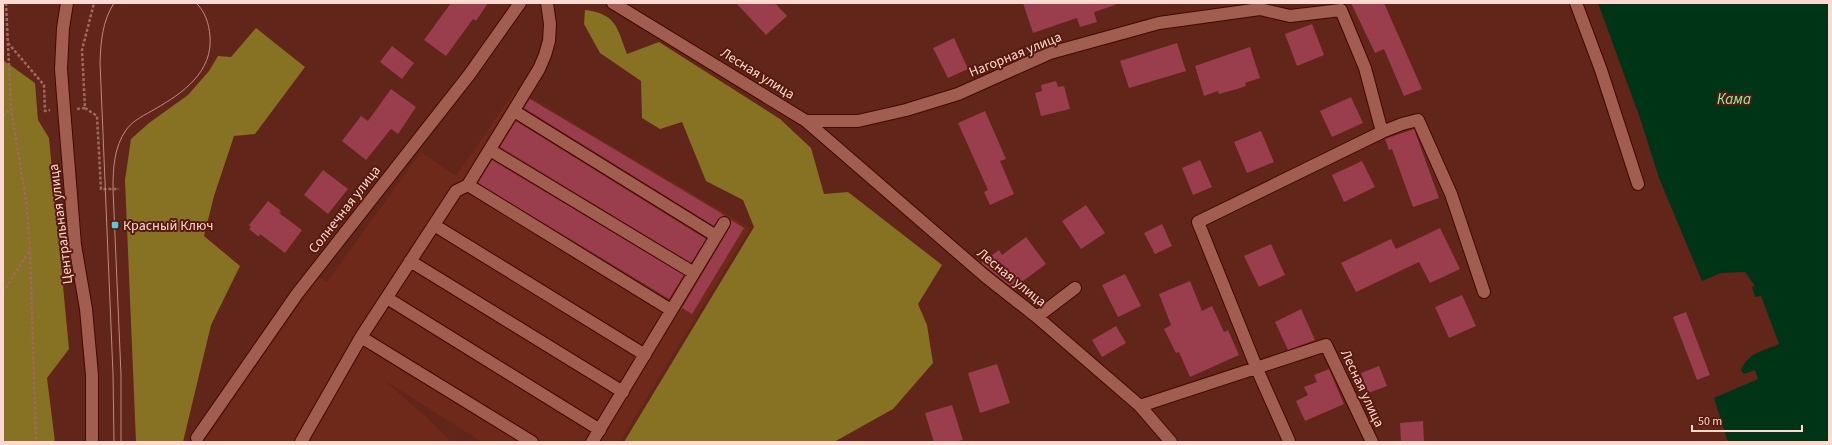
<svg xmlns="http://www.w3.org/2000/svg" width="1832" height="445" font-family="'Source Sans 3',sans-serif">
  <rect width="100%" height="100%" fill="#622519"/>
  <path fill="#6e291b" d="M516 89 750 228 620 442H482L384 380 424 415 452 442H204L269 347 319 277 327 282 421 152 456 176Z"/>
  <path fill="#877122" d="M585 10C617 14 617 28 627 54L659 42 780 119 811 148 824 194 848 192 942 265 918 304 927 325 933 363 893 409 834 442H624L754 227 743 200 706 181 682 122 660 129 642 118 641 81 600 53 584 24Z
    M256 28 305 67 255 134 234 136 214 196 204 236 240 266 211 325 183 442H136L125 180 131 139 149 123 188 95 209 71 218 56 231 57Z
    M3 60 35 83 38 120 49 138 69 349 47 378 55 442H3Z"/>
  <path fill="#003417" d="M1598 3H1829V442H1728L1714 398 1758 379 1755 370 1744 374 1741 370C1750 351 1762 352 1779 344L1761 296 1755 297 1752 287 1755 286 1745 272 1721 273 1702 281 1659 178 1640 118Z"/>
  <path fill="#9a3d4c" d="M451 3H488L476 21 473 19 446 56 424 40Z
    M736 3H775L787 16 766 35Z
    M1023 3H1115V5L1094 12 1097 22 1080 27 1077 18 1033 33Z
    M1351 3H1384L1422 89 1404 96 1384 49 1375 53Z
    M1312 24 1324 55 1297 66 1285 34Z
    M954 38 968 69 948 78 933 48Z
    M1177 43 1186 71 1129 88 1120 61Z
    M392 46 414 63 402 79 380 62Z
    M1250 47 1260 78 1245 83 1246 86 1237 89 1219 94 1218 91 1204 96 1195 66Z
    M1056 81 1058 87 1064 86 1070 109 1041 116 1035 93 1042 91 1041 85Z
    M391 89 416 107 398 134 391 129 366 160 342 141 361 116 368 121Z
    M1351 97 1363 123 1332 137 1320 111Z
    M530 99 721 213 724 216 718 219 714 226 524 108Z
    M985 111 1006 159 1000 161 1014 194 990 205 984 192 988 190 958 123Z
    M516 121 706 239 691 263 500 147Z
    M1414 129 1439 198 1413 207 1392 149 1389 150 1385 139Z
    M1261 131 1274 162 1247 173 1234 142Z
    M492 160 684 275 669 299 478 183Z
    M1200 160 1212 187 1193 195 1182 168Z
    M1362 161 1375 187 1344 202 1332 175Z
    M323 170 348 189 328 214 304 195Z
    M268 201 281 211 279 213 302 230 285 253 260 234 259 237 249 229 251 227 249 225Z
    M1086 205 1105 233 1081 249 1062 221Z
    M731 220 744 228 692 314 682 308 730 227Z
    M1162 224 1172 246 1155 254 1144 233Z
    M1440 228 1460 269 1430 283 1419 262 1356 292 1341 263 1391 239 1396 249Z
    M1026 237 1046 264 1023 281 1015 290 981 263 999 250 1002 255Z
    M1271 244 1285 275 1259 287 1244 256Z
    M1125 274 1141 306 1118 317 1102 285Z
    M1190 281 1202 311 1212 306 1224 332 1228 330 1239 355 1190 377 1179 352 1176 353 1164 329 1171 325 1159 294Z
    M1462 295 1476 326 1449 338 1435 307Z
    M1301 309 1315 340 1288 350 1275 322Z
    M1686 312 1710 375 1697 380 1673 317Z
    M1116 326 1126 343 1102 357 1092 340Z
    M997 364 1010 403 980 413 968 373Z
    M1379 366 1387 386 1368 393 1361 373Z
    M1329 369 1344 404 1305 421 1296 401 1308 395 1304 387 1317 382 1314 375Z
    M952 405 963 440 956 442H934L925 413Z
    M1423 421 1424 442H1401L1400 423Z"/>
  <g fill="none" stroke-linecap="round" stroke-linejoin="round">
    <g stroke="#440801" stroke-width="14">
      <path id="minor" d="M67 3 63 28 61 69 63 96 75 245 86 309 92 375V442
        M613 3 806 121 985 276 1037 317 1140 406 1171 442
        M1576 3 1601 70 1638 184
        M514 111 716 236
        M806 121H858L906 110 958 94 1050 53 1159 23 1260 9 1290 16 1341 10 1365 68 1382 132
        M490 150 694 273
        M468 185 671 310
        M434 225 645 355
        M410 261 623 392
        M387 298 600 430
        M1037 317 1075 288
        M361 337 532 442
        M1140 406 1326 345 1372 442
        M197 438 297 294 469 75 520 3
        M1289 441 1257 369 1198 222 1382 132 1402 124 1418 120 1451 194 1484 292
        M301 442 361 337 456 191 468 185 539 69 545 55 549 41 550 24 547 3
        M592 442 724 223"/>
    </g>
    <path stroke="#9e695e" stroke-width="2.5" stroke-dasharray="3 2" stroke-linecap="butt" d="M6 3 11 108 27 207 30 249 36 442
      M8 43 44 85 45 111 50 110
      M85 108 97 116 101 189H119
      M77 109 85 108 82 50 94 3
      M3 116 11 108
      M3 292 30 250"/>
    <use href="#minor" stroke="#a15e50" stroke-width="12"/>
    <path stroke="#bc8b81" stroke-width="1" d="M114 442 113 374 100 62C101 41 102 22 114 3
      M121 442V375L113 189C113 169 114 147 126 130 133 120 145 115 155 109 183 93 213 72 210 36 209 24 205 11 196 3"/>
  </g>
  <rect fill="#56c9e0" stroke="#561a0f" stroke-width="1.5" x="111" y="221" width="8" height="8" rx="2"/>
  <g text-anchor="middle" stroke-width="4" stroke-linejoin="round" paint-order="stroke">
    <g font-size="14" fill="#ffd8cf" stroke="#561a0f">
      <text transform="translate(1015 54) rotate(-22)" y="5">Нагорная улица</text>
      <text transform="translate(758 73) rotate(32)" y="5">Лесная улица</text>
      <text transform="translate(344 209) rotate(-52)" y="5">Солнечная улица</text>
      <text transform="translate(60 224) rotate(-97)" y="5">Центральная улица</text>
      <text transform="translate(1012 277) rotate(39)" y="5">Лесная улица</text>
      <text transform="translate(1363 388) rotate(65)" y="5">Лесная улица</text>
    </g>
    <g font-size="14" fill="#ffd8cf" stroke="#561a0f" text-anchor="start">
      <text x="123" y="230">Красный Ключ</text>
    </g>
    <g font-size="15" font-style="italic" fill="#82f8a9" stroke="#561a0f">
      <text x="1734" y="104">Кама</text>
    </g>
  </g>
  <rect width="1832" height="445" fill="none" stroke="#ffd8cf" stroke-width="8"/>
  <path d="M1692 425v6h110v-6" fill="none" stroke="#ffd8cf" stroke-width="2"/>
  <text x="1698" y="425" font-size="12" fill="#ffd8cf" stroke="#561a0f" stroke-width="3" paint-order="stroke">50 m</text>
</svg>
